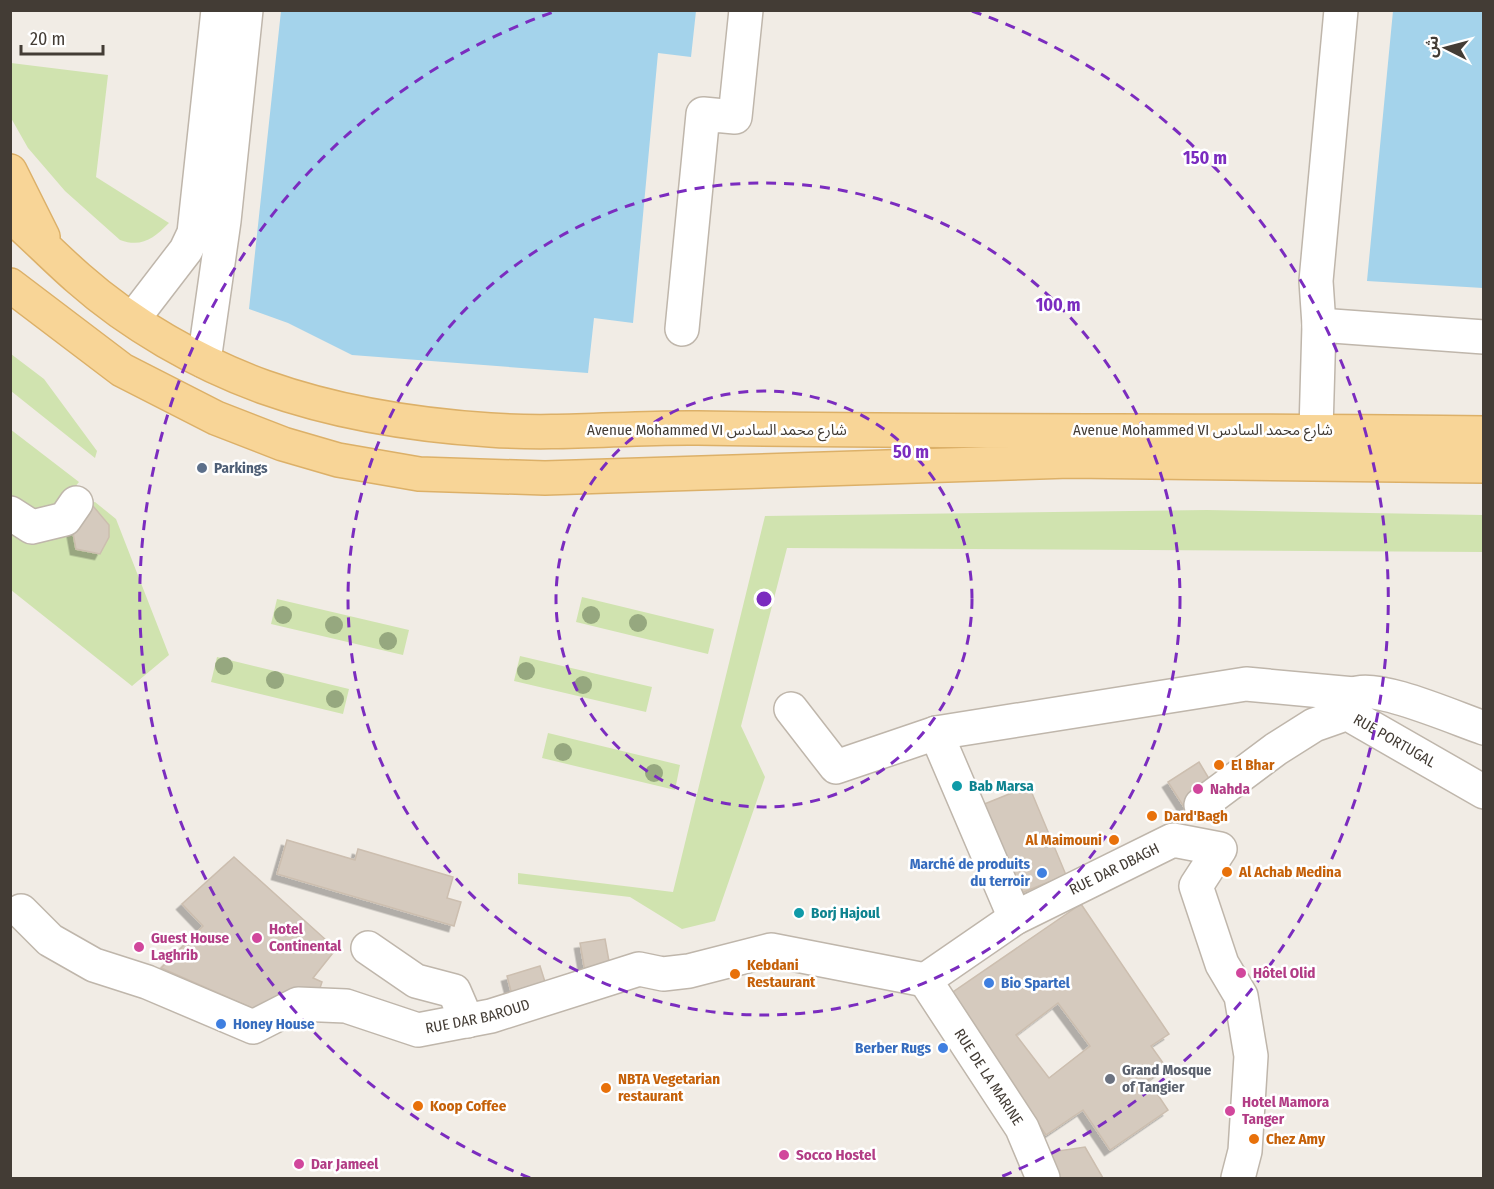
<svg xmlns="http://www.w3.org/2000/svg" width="1494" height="1189" font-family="'Fira Sans Condensed','Noto Sans Arabic',sans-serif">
  <defs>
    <filter id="shadow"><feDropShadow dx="-5.5" dy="5.5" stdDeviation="0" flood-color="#0004"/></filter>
  </defs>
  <rect width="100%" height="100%" fill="#f1ece5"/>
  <path fill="#d0e3af" d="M11 63 108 75 96 177 169 223C154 238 142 248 120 240L65 191 28 148 11 118Z
    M11 354 44 379 97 451 95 458 11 391Z
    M10 429 79 482 74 488 85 504 95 502 116 519 169 655 132 686 11 590Z
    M1207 510 1483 515V552L787 548 741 726 765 777 715 921 682 929 630 897 518 884V873L673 892 765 516Z
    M582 597 714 629 708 654 576 622Z
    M277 599 409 630 403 655 271 624Z
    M520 656 652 687 646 712 514 681Z
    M217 657 349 689 343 714 211 682Z
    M548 733 680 765 675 790 542 758Z"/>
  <path fill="#a4d3eb" d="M281 11H696L691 57 658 53 633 323 594 318 588 373 352 355 288 323 249 309Z
    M1393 11H1483V288L1367 281Z"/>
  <path fill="#d5cabe" stroke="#ccbeaf" stroke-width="1.5" fill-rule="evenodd" filter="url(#shadow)" d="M93 506 109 525V537L100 554 76 549 71 522 81 508Z
    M1199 762 1214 787 1184 807 1168 782Z
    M1029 786 1066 875 1019 894 982 805Z
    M287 840 355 860 358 849 453 877 447 898 461 902 454 926 277 874Z
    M234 857 336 949 313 978 322 982 317 997 259 1011 161 968 203 926 182 904Z
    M1081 904 1169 1034 1151 1046 1166 1067 1148 1080 1168 1110 1110 1150 1083 1110 1046 1135 950 994ZM1058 1003 1090 1046 1049 1078 1016 1035Z
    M605 939 610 967 585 972 580 943Z
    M540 966 546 985 512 995 507 976Z
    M1085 1147 1103 1178H1057L1051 1152Z"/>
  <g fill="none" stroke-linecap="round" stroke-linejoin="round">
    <g stroke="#bfb6ab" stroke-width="36">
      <g id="minor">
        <path d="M133 319 186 250 194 233 218 10"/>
        <path d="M1319 325 1484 337"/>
        <path d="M682 329 703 114 735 117 746 10"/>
        <path d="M204 361 224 221 246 10"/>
        <path d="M1316 430 1319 325 1316 281 1341 10"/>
        <path d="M10 513 32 527 65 519 76 503"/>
        <path d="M791 709 836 767 936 733 1246 684 1354 694"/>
        <path id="s1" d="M1484 728C1457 719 1376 683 1354 694L1349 706 1355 718 1484 792"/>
        <path d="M936 733 1015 918"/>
        <path d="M1201 805 1276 749 1314 725 1351 712"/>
        <path id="s2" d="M21 911 50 940 94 965 147 982 253 1027 298 1004 346 1006 418 1030 491 1016 639 969 663 974 689 971 771 950 925 980"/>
        <path d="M368 948 416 981 454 991 467 1021"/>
        <path id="s3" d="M925 980 1015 918 1173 840 1220 849 1196 886 1222 964 1241 996 1251 1056 1245 1151 1238 1178"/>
        <path id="s4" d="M925 980 1022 1128 1043 1178"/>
      </g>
    </g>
    <g stroke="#dcb068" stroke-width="36">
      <path id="major" d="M10 171 43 237
        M10 215C34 236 55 258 78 278 131 325 198 363 264 387 337 413 413 425 490 430 559 435 629 427 698 428 960 433 1222 429 1484 433
        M10 285 122 370 216 418 283 444 338 460 419 474 545 478 1070 461 1484 466"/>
    </g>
    <use href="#minor" stroke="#fff" stroke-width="33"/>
    <use href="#major" stroke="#f8d597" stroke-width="33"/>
  </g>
  <g fill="#96a87f">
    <circle cx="283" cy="615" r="9"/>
    <circle cx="591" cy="615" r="9"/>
    <circle cx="638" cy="623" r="9"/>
    <circle cx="334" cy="625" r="9"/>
    <circle cx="388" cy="641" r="9"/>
    <circle cx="224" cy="666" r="9"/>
    <circle cx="526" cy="671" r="9"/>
    <circle cx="275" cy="680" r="9"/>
    <circle cx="583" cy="685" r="9"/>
    <circle cx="335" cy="699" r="9"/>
    <circle cx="563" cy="752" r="9"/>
    <circle cx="654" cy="773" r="9"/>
  </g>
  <g fill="none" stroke="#7b2cbf" stroke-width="3" stroke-dasharray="10 8">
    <circle cx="764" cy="599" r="208"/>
    <circle cx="764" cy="599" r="416"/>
    <path d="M530 1178A624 624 0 0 1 556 11M972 11A624 624 0 0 1 998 1178"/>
  </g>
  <circle fill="#5c6f8a" stroke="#fff" stroke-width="2" cx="202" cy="468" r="6"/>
  <g fill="#e8710a" stroke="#fff" stroke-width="2">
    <circle cx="1219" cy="765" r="6"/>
    <circle cx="1152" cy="816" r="6"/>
    <circle cx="1114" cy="840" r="6"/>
    <circle cx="1227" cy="872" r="6"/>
    <circle cx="735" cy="974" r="6"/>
    <circle cx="606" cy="1088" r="6"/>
    <circle cx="418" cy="1106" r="6"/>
    <circle cx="1254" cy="1139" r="6"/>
  </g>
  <g fill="#0f9aa8" stroke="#fff" stroke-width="2">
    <circle cx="957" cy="786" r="6"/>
    <circle cx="799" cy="913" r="6"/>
  </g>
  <g fill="#d1479c" stroke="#fff" stroke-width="2">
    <circle cx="1198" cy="789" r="6"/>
    <circle cx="257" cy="938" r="6"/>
    <circle cx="139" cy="947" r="6"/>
    <circle cx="1241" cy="973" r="6"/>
    <circle cx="1230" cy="1111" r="6"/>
    <circle cx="784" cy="1155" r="6"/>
    <circle cx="299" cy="1164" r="6"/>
  </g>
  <g fill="#3f7fe0" stroke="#fff" stroke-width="2">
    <circle cx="1042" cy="873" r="6"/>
    <circle cx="989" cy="983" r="6"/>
    <circle cx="221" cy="1024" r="6"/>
    <circle cx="943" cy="1048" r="6"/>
  </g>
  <circle fill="#6b7280" stroke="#fff" stroke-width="2" cx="1110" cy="1079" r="6"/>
  <g text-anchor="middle" stroke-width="5" stroke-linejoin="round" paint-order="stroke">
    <g font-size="15" fill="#433c35" stroke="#fff">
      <text x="717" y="435">Avenue Mohammed VI شارع محمد السادس</text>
      <text x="1203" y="435">Avenue Mohammed VI شارع محمد السادس</text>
      <text dy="5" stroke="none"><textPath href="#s1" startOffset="208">RUE PORTUGAL</textPath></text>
      <text dy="5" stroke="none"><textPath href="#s3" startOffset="220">RUE DAR DBAGH</textPath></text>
      <text dy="5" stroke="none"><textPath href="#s2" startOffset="498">RUE DAR BAROUD</textPath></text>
      <text dy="5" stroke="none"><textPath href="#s4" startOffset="116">RUE DE LA MARINE</textPath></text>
    </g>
    <g font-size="15" font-weight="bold" fill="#4e5e75" stroke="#fff" text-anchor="start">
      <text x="214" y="473">Parkings</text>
    </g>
    <g font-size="15" font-weight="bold" fill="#c56008" stroke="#fff" text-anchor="start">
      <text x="1231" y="770">El Bhar</text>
      <text x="1164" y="821">Dard'Bagh</text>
      <text x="1102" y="845" text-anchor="end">Al Maimouni</text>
      <text x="1239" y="877">Al Achab Medina</text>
      <text x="747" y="970">Kebdani<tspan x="747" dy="17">Restaurant</tspan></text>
      <text x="618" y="1084">NBTA Vegetarian<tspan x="618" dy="17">restaurant</tspan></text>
      <text x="430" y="1111">Koop Coffee</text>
      <text x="1266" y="1144">Chez Amy</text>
    </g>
    <g font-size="15" font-weight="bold" fill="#0d838f" stroke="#fff" text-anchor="start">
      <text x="969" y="791">Bab Marsa</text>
      <text x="811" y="918">Borj Hajoul</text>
    </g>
    <g font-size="15" font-weight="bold" fill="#b23c85" stroke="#fff" text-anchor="start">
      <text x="1210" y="794">Nahda</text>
      <text x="269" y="934">Hotel<tspan x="269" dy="17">Continental</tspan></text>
      <text x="151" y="943">Guest House<tspan x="151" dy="17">Laghrib</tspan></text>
      <text x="1253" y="978">Hôtel Olid</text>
      <text x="1242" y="1107">Hotel Mamora<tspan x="1242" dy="17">Tanger</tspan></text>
      <text x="796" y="1160">Socco Hostel</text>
      <text x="311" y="1169">Dar Jameel</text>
    </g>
    <g font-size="15" font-weight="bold" fill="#366cbe" stroke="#fff" text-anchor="end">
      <text x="1030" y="869">Marché de produits<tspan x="1030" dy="17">du terroir</tspan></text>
      <text x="1001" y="988" text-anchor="start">Bio Spartel</text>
      <text x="233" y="1029" text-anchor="start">Honey House</text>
      <text x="931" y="1053">Berber Rugs</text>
    </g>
    <g font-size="15" font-weight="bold" fill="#5b616d" stroke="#fff" text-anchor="start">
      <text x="1122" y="1075">Grand Mosque<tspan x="1122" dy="17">of Tangier</tspan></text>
    </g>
  </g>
  <circle cx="764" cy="599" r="9" fill="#7b2cbf" stroke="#fff" stroke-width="3"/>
  <g font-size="18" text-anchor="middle" font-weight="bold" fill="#7b2cbf" stroke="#fff" stroke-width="5" stroke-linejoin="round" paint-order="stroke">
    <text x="1205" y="164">150 m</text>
    <text x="1058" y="311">100 m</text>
    <text x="911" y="458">50 m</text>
  </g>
  <rect width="1494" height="1189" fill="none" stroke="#433c35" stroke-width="24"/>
  <g transform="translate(1446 48) rotate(276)" stroke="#ffffff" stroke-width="4.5" paint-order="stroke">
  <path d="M0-4.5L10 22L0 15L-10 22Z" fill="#433c35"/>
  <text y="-9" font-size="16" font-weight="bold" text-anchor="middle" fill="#433c35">ش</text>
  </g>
  <path d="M21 45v9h82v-9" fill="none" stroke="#433c35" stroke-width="3"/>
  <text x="30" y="45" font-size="18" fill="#433c35" stroke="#ffffff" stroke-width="4.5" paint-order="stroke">20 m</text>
</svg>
